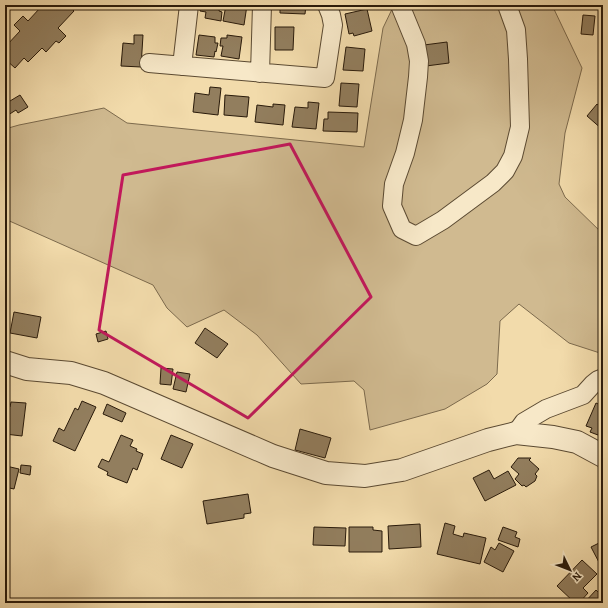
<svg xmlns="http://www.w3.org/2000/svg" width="608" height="608" font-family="Alegreya,serif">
  <rect width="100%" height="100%" fill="#f2dbab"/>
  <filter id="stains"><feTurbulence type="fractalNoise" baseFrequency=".005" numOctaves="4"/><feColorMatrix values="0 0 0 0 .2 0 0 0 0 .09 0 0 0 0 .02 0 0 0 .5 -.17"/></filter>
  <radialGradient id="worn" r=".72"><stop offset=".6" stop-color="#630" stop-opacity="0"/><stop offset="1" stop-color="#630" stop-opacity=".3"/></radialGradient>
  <path fill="#d0ba90" stroke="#7c6a4d" d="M394 5H552L582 68 565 133 559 184 565 197 603 234V354L569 343 519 304 500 321 497 374 487 384 445 409 370 430 364 390 354 381 301 384 257 335 224 310 187 327 167 308 153 285 5 219V129L19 125 104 108 127 123 364 147 383 28Z"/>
  <path fill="#927e5e" stroke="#291a0a" d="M37 5H68L74 11 58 28 66 36 59 43 56 41 46 52 42 48 28 62 24 58 15 68 5 59V55L10 49 6 46 20 31 14 25 23 16 28 21 40 8Z
    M201 5H220L219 11 222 12 221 21 205 18 206 12 200 11Z
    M226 5H247L244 25 223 21Z
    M280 5H306L305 14 280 13Z
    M367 9 372 31 354 36 353 33 349 34 345 14Z
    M583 15 595 16 593 35 581 34Z
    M275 27H294L293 50H275Z
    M134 35H143L141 67 121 66 123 43 134 44Z
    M199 35 215 37V43H218L216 52 215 51 214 57 196 55Z
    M227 35 242 37 239 59 221 56 223 46H220L221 38H227Z
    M447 42 449 63 426 66 424 45Z
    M346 47 365 49 363 71 343 70Z
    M341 83 359 84 357 107 339 106Z
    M210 87 221 88 218 115 193 112 195 93 209 95Z
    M20 95 28 107 18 113 16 110 5 117V104Z
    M225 95 249 97 247 117 224 115Z
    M308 102 319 103 316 129 292 127 295 107 308 108Z
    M273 104 285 105 283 125 255 122 257 105 273 107Z
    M597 104 603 109V108V130L587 116Z
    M328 112 358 113 357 132 323 131 324 119H328Z
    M14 312 41 317 37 338 10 333Z
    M205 328 228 344 217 358 195 343Z
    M106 331 108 339 98 342 96 334Z
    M161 368 173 369 171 385 160 384Z
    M177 372 190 374 186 392 173 389Z
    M82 401 96 407 75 451 53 441 59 428 64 431 75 408 78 410Z
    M11 402 26 403 22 436 5 434V407H10Z
    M596 403 603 406V433L599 432 598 435 590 432 592 428 586 426Z
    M107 404 126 413 122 422 103 414Z
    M300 429 331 438 325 458 295 450Z
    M121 435 133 440 130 446 137 449 136 451 143 454 137 470 133 468 127 483 107 475 108 472 98 467 102 459 109 462Z
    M171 435 193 444 182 468 161 459Z
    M518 458H531L529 460 539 469 535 474 537 476 535 481 526 487 524 485 522 486 515 479 519 474 511 467Z
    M21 465 31 466 30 475 20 473Z
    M6 466 19 469 14 489 5 487Z
    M489 470 494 479 508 471 516 485 485 501 473 478Z
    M248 494 251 513 244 514V518L207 524 203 501Z
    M445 523 455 526 453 534 463 537 464 533 486 538 480 564 437 554Z
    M420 524 421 547 389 549 388 526Z
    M314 527 346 528 345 546 313 545Z
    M349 527H373V530L382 531V552H349Z
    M503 527 517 532 515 537 520 539 518 547 498 540Z
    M603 541V570L591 547Z
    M499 543 514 551 503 572 484 562 491 547 495 550Z
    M582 560 597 574 583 588 588 593 579 603H575L557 586Z
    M596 590 603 597V603H584Z"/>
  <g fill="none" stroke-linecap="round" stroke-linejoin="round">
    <g stroke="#5b4a32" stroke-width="20">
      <path id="minor" d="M400 5 416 44 419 61 418 77 413 120 405 153 394 184 392 206 402 229 416 236 443 220 493 183 505 171 513 156 520 127 518 59 516 30 507 5
        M149 63 325 78 333 25 331 15 327 5
        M182 66 189 5
        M260 73 262 5
        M516 433 524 422 546 409 583 395 593 384 598 380 603 378"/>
    </g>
    <g stroke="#5b4a32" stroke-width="24">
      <path id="tertiary" d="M5 362 27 369 71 373 104 383 273 456 326 473 365 476 402 470 488 440 516 433 553 437 577 442 603 456"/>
    </g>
    <use href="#minor" stroke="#f7e8c8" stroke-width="18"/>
    <use href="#tertiary" stroke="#f7e8c8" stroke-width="22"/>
  </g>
  <path fill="none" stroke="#c2185b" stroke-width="3" stroke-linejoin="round" d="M290 144 371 297 248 418 99 330 123 175Z"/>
  <rect width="608" height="608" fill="none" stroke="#f2dbab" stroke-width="20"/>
  <rect x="6" y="6" width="596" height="596" fill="none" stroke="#291a0a" stroke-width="2"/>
  <rect x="10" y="10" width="588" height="588" fill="none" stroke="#291a0a"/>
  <g transform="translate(570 570) rotate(133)" stroke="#f7e8c8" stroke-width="3" paint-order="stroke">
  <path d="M0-3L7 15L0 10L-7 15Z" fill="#291a0a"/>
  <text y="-6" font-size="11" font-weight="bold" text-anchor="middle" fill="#291a0a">N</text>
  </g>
  <rect width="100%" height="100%" filter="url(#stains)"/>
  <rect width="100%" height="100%" fill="url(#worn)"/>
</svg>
